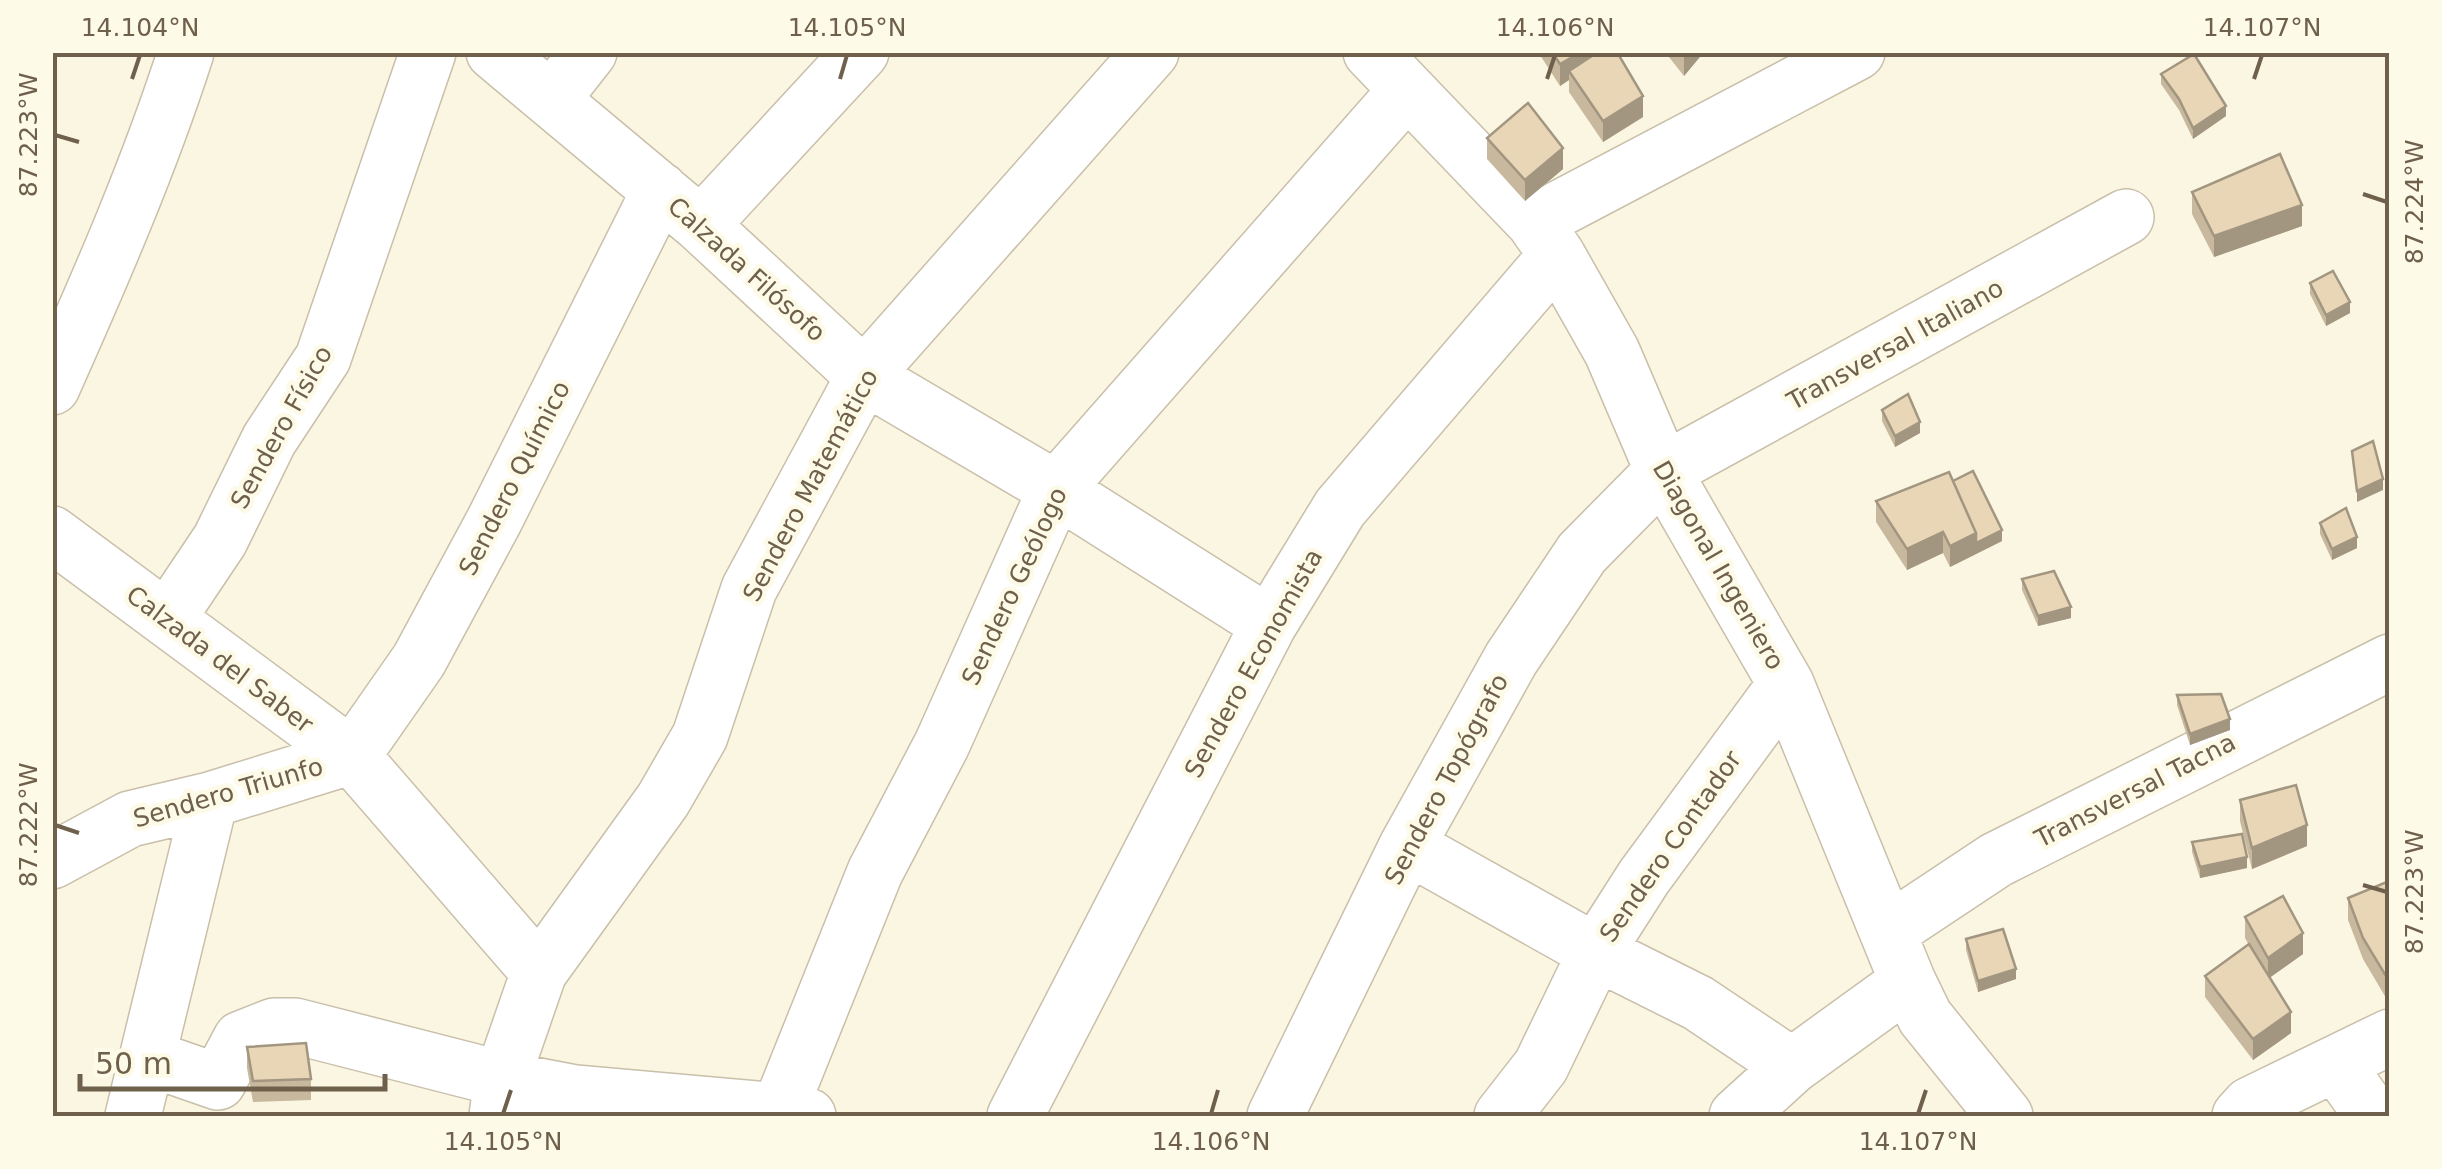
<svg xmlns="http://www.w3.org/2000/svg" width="2442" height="1169" font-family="'DejaVu Sans',sans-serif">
  <rect width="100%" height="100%" fill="#faf6e2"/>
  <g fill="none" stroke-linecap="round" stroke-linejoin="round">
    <g stroke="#c9bfaa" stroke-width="58">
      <path id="minor" d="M494 52 701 225 864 376 1056 489 1269 624
        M1371 52 1534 222 1557 255 1612 352 1663 471 1786 684 1908 982 1925 1017 2005 1116
        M552 99 589 52
        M1534 222 1857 52
        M701 225 861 52
        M52 387C101 277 149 167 186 52
        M52 534 352 756 539 972
        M167 619 220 540 269 440 323 358 428 52
        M352 756 419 660 494 521 660 190
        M1407 846 1596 952 1698 1003 1792 1066
        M52 861 130 819 210 800 352 756
        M1889 931 1996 860 2390 662
        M149 1058 218 1082 241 1039 274 1026H295L502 1079 575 1093 779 1111 808 1116
        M2336 1064 2373 1116
        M779 1111 875 872 942 744 1056 489 1407 90
        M133 1116 210 800
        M497 1116 502 1079 539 972 663 800 700 736 749 589 864 376 1151 52
        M1015 1116 1269 624 1340 508 1557 255
        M1275 1116 1407 846 1511 659 1582 553 1663 471 2126 217
        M1502 1116 1541 1066 1596 952 1644 877 1786 684
        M1737 1116 1792 1066 1908 982
        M2240 1116 2250 1105 2390 1037"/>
    </g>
    <use href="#minor" stroke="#fff" stroke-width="55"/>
  </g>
  <path fill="#c8b89d" d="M1538 52H1617L1643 117 1603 142 1569 92V80L1560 86Z
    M1665 52H1704L1684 76Z
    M2161 74 2226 116 2193 139 2179 110 2161 84Z
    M1487 138 1563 169 1525 201 1487 159Z
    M2192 192 2302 226 2214 257 2192 214Z
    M2310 283 2350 313 2326 326 2310 294Z
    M1882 410 1920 433 1895 447 1882 421Z
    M1953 481 2002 541 1950 567 1943 553 1907 570 1876 522V501Z
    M2320 523 2357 548 2332 560 2320 534Z
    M2022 579 2071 618 2038 626 2022 590Z
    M2177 695 2230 730 2190 745 2177 705Z
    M2240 800 2307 846 2252 869 2240 821Z
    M2192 842 2247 868 2200 878 2192 852Z
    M2390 883V1002L2389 1003 2363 959 2348 920V898Z
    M2245 917 2303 954 2270 977 2291 1033 2253 1060 2205 997V976L2249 945 2245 938Z
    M1966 939 2016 979 1978 992 1966 950Z
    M247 1047 311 1079V1100L253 1102 247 1068Z"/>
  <path fill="#a29680" d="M1581 52H1607L1569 71V80L1560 86V64Z
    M1687 52H1704L1684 76V55Z
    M1643 96V117L1603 142V121Z
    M2226 106V116L2193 139V128Z
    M1563 148V169L1525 201V180Z
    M2302 205V226L2214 257V236Z
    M2350 302V313L2326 326V315Z
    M1920 422V433L1895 447V436Z
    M2383 479V490L2357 502V491Z
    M2002 530V541L1950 567V546L1976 533Z
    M1943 532V553L1907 570V549Z
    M2357 537V548L2332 560V549Z
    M2071 607V618L2038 626V616Z
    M2230 719V730L2190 745V734Z
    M2307 825V846L2252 869V848Z
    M2247 857V868L2200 878V867Z
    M2303 933V954L2268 979V958Z
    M2016 969V979L1978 992V981Z
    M2291 1012V1033L2253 1060V1039Z"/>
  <path fill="#e8d6b7" stroke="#a29680" stroke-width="2.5" d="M1552 52H1581L1560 64Z
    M1598 52H1617L1643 96 1603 121 1569 71Z
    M2194 54 2226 106 2193 128 2179 99 2161 74Z
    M1528 103 1563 148 1525 180 1487 138Z
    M2280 154 2302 205 2214 236 2192 192Z
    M2333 271 2350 302 2326 315 2310 283Z
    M1908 394 1920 422 1895 436 1882 410Z
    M2373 441 2383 479 2357 491 2352 451Z
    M1973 471 2002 530 1976 543V533L1953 481Z
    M1949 472 1976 533 1950 546 1943 532 1907 549 1876 501Z
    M2346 508 2357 537 2332 549 2320 523Z
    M2054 571 2071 607 2038 616 2022 579Z
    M2221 694 2230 719 2190 734 2177 695Z
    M2296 785 2307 825 2252 848 2240 800Z
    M2242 834 2247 857 2200 867 2192 842Z
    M2389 881 2390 883 2389 981 2363 938 2348 898Z
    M2283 896 2303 933 2268 958 2245 917Z
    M2003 929 2016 969 1978 981 1966 939Z
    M2249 944 2291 1012 2253 1039 2205 976Z
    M306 1043 311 1079 253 1081 247 1047Z"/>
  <path fill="none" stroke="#6f604b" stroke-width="4" d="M132 79 140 55M840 79 847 55M1547 79 1555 55M2254 79 2262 55M55 135 79 142M2363 194 2387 202M55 825 79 833M2363 885 2387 892M503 1114 511 1090M1211 1114 1218 1090M1918 1114 1926 1090"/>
  <g text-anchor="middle" stroke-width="9" stroke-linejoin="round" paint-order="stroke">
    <g font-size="25" fill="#6f604b" stroke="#fdfae7">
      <text transform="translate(747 269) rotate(42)" y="9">Calzada Filósofo</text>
      <text transform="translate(1895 344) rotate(-29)" y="9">Transversal Italiano</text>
      <text transform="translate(281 427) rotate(-61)" y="9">Sendero Físico</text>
      <text transform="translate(514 478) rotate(-63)" y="9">Sendero Químico</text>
      <text transform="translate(810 485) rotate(-62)" y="9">Sendero Matemático</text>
      <text transform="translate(1719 565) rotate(60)" y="9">Diagonal Ingeniero</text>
      <text transform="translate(1014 586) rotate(-65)" y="9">Sendero Geólogo</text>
      <text transform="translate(220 659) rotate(37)" y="9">Calzada del Saber</text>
      <text transform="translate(1253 663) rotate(-61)" y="9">Sendero Economista</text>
      <text transform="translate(1446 779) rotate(-62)" y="9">Sendero Topógrafo</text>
      <text transform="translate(2135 790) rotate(-27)" y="9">Transversal Tacna</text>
      <text transform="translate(228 792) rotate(-16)" y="9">Sendero Triunfo</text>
      <text transform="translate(1670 846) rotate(-55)" y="9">Sendero Contador</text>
    </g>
  </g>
  <rect width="2442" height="1169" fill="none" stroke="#fdfae7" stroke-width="110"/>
  <path d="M80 1074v15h305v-15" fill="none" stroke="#6f604b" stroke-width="5"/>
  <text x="95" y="1074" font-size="30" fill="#6f604b" stroke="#fdfae7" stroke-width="8" paint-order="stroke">50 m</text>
  <rect x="55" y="55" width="2332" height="1059" fill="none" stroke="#6f604b" stroke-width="4"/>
  <g font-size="25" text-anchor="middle" fill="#6f604b">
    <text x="140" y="36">14.104°N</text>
    <text x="847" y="36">14.105°N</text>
    <text x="1555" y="36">14.106°N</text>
    <text x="2262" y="36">14.107°N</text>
    <text transform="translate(28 135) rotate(-90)" y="9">87.223°W</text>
    <text transform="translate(2414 202) rotate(-90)" y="9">87.224°W</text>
    <text transform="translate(28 825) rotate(-90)" y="9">87.222°W</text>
    <text transform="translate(2414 892) rotate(-90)" y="9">87.223°W</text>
    <text x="503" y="1150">14.105°N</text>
    <text x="1211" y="1150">14.106°N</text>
    <text x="1918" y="1150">14.107°N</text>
  </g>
</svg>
